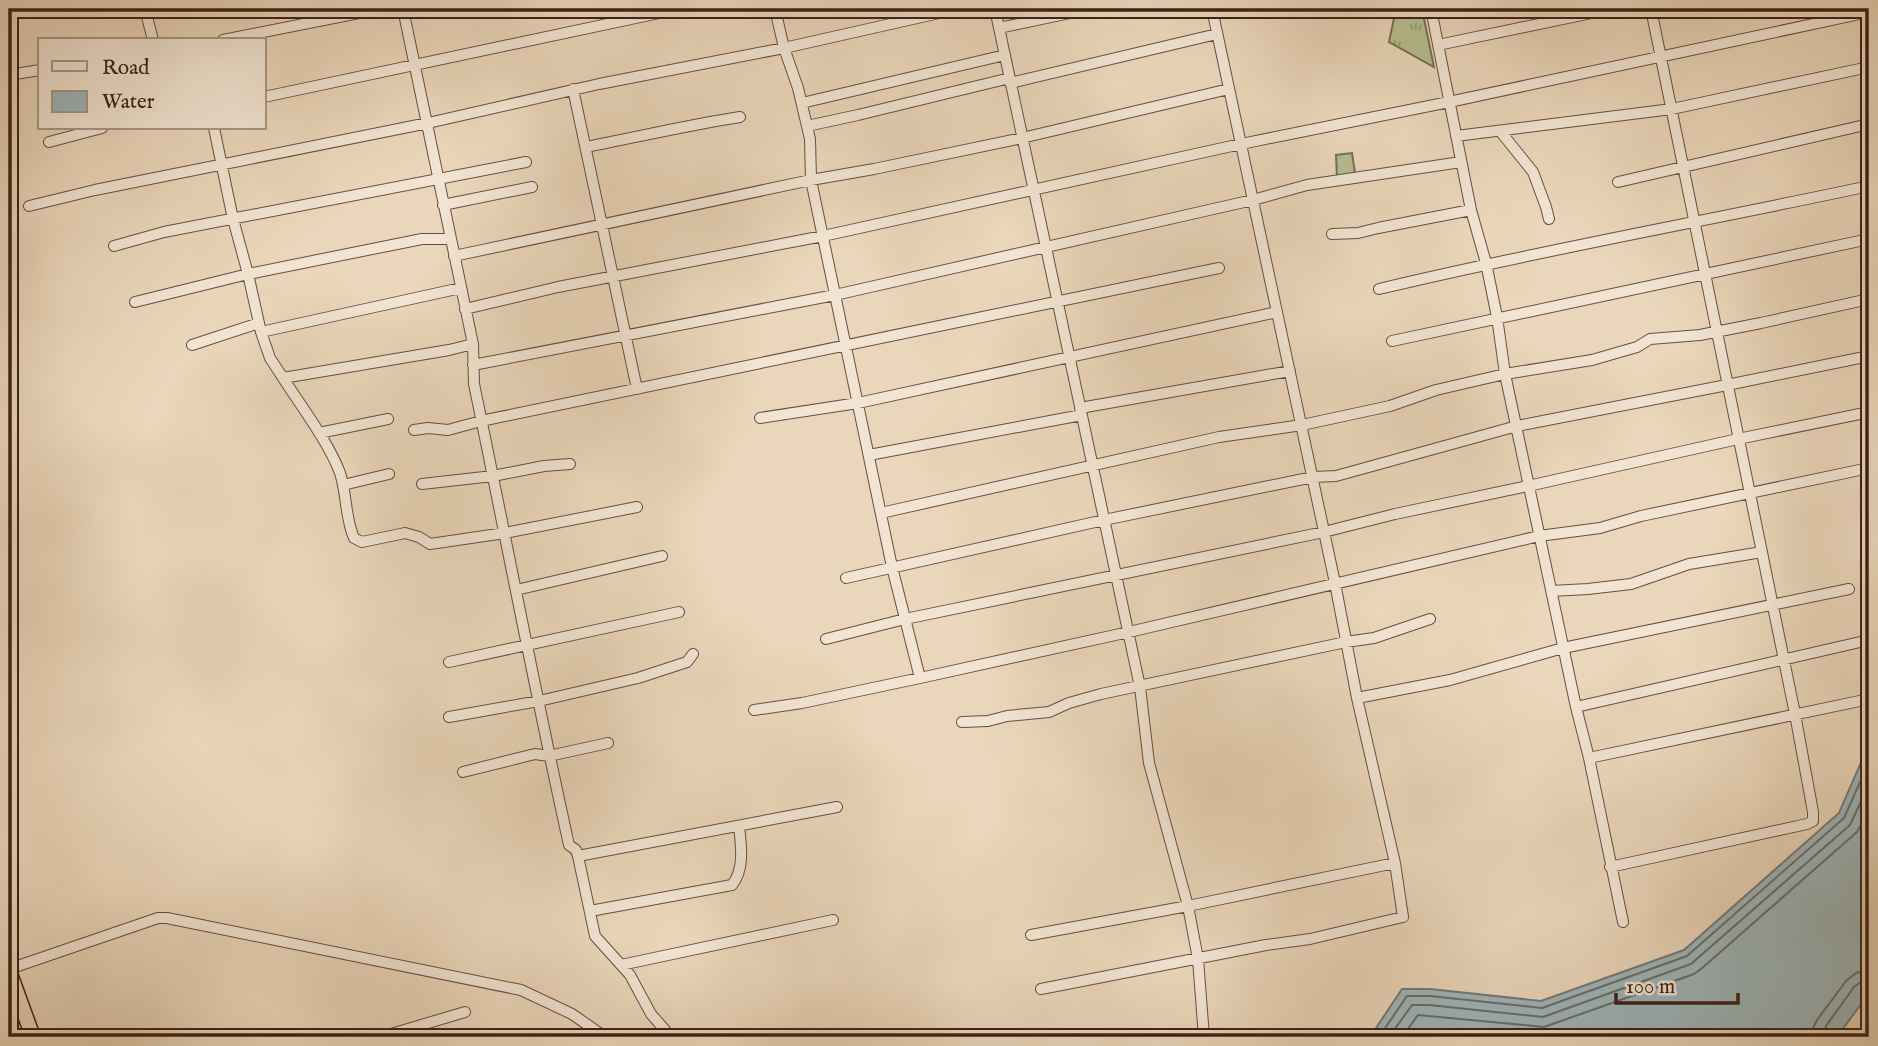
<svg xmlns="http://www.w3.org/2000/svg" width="1878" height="1046" font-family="'IM FELL English',serif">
  <defs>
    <pattern id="grass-tufts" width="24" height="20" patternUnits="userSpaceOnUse" patternTransform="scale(1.75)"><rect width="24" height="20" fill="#b5be91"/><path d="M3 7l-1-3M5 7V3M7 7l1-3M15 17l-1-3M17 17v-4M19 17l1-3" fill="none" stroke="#949a75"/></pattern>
  </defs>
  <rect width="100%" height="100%" fill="#ead6ba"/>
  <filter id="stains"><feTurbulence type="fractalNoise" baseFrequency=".00286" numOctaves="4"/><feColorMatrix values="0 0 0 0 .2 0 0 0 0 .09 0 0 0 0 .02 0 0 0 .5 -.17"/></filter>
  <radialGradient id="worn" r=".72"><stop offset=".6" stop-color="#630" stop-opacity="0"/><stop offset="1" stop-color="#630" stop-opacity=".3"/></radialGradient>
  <path fill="url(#grass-tufts)" stroke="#787054" stroke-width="2" d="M1392 9H1422L1434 67 1389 42 1394 18Z
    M1352 153 1355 173 1337 178 1336 155Z"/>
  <path fill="#9db6bb" stroke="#767a7a" stroke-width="2" d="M1869 744V993L1837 1037H1370L1402 989H1430L1541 1001 1684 950 1839 813Z"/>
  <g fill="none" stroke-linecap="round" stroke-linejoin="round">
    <path stroke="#6c6c6a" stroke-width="2" d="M1379 1037 1407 996H1430L1542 1008 1687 956 1844 818 1869 762
      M1389 1037 1412 1005H1429L1543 1017 1691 964 1850 825 1869 784
      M1402 1037 1418 1015 1544 1027 1694 974 1701 969 1857 832 1869 810
      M1812 1037 1813 1028 1817 1020 1846 981 1856 973 1869 970
      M1823 1037 1826 1026 1854 987 1861 982 1869 981"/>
    <g stroke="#684e40" stroke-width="12">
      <path id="minor" d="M145 9 153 40
        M403 9 473 344 474 384C506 538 535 692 569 845L576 850 578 856 595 936 630 975 651 1014 671 1037
        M775 9 784 48 798 88 807 126 810 139 811 180 892 567 920 678 1129 632 1539 536 1600 528 1641 516 1869 468
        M995 9 1140 687 1149 763 1188 906 1198 959 1204 1037
        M1431 9 1471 210 1486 263 1497 317 1505 374 1576 707 1589 758 1623 922
        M999 28 1089 9
        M223 40 379 9
        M1438 45 1611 9
        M9 75 40 70
        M1010 83 1217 34
        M573 89 637 389
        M264 97 678 9
        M802 103 1005 55
        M807 126 858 115 1010 78
        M214 128 233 219 248 274 261 332 270 358 283 378 449 350 473 344
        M1500 131 1533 172 1546 207 1549 219
        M1456 136 1672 109 1869 67
        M49 142 102 128
        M586 147C638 137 688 125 740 117
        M1618 182 1869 124
        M443 205 532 187
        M29 206 95 190 428 123 599 84 784 48 957 9
        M1332 234 1358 233 1378 228 1471 210
        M114 246 164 232 526 162
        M454 256 811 180 874 169 1022 138 1229 89
        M1379 289C1541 250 1706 221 1869 186
        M135 302 248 274 422 239H451
        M465 309 558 287 823 236 1241 144 1449 102 1869 12
        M261 332 461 288
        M1392 341 1869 239
        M192 345 259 323
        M473 365 835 295 1253 200 1307 185 1461 162
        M283 378C301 406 329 443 340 473 347 494 345 518 354 538L362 542 405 533 419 537 430 544 505 533 637 507
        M1080 408 1290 371
        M760 418 858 403 1277 312
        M414 430 428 428 448 430 481 421 1219 268
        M319 433 388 419
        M869 455 1082 415
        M422 484 493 476 544 466 570 464
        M343 485 389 474
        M881 513 1219 437 1302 425 1390 406 1436 390 1505 374 1592 360 1637 347 1650 339 1700 335 1761 323 1869 299
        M846 578 1104 520 1313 477 1336 476 1517 426 1727 385 1869 356
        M516 590 662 556
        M1551 591 1588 589 1631 584 1689 564 1762 552
        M826 639 905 619 1324 532 1395 514 1528 486 1738 439 1869 412
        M449 662 679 612
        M1357 698 1450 680 1563 648 1849 589
        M1576 707 1869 640
        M754 710 802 703 920 678
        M449 717 539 701 638 678 687 662 693 654
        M962 722 988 721 1007 716 1049 712 1069 703 1101 694 1346 642 1374 638 1430 619
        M1589 758 1869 699
        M463 772 535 754 549 756 608 743
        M578 856 837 807
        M1610 867 1807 824 1813 821V812L1795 714 1651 9
        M590 911 732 885C745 869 741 845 739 826
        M1031 935 1188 906 1395 863
        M621 965 833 920
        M9 969 158 918H167L521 990 572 1014 605 1037
        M1041 989 1266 945 1310 939 1403 917 1395 863 1357 698 1335 583 1212 9
        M381 1037 465 1012"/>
    </g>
    <g stroke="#3c2118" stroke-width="17">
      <path id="highway" d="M9 971 33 1037"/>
    </g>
    <use href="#minor" stroke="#f1e4d2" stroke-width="10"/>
    <use href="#highway" stroke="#ead6ba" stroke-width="14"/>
  </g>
  <rect width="1878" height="1046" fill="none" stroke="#ead6ba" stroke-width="35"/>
  <rect x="10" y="10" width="1857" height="1025" fill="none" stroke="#3c2118" stroke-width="3.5"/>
  <rect x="18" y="18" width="1843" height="1011" fill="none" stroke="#3c2118" stroke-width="2"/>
  <rect x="38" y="38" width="228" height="91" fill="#f1e4d2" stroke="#a99688" stroke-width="2"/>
  <rect x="52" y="61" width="35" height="10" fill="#f1e4d2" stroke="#a99688" stroke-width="2"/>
  <text x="102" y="74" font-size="21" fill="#3c2118">Road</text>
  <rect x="52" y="91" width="35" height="21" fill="#9db6bb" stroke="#a99688" stroke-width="2"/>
  <text x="102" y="108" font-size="21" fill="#3c2118">Water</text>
  <path d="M1616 993v10h122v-10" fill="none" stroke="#3c2118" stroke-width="3.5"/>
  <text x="1626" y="993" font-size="21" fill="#3c2118" stroke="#f1e4d2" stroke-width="5" paint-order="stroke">100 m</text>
  <rect width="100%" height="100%" filter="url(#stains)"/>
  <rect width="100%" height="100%" fill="url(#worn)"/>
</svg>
